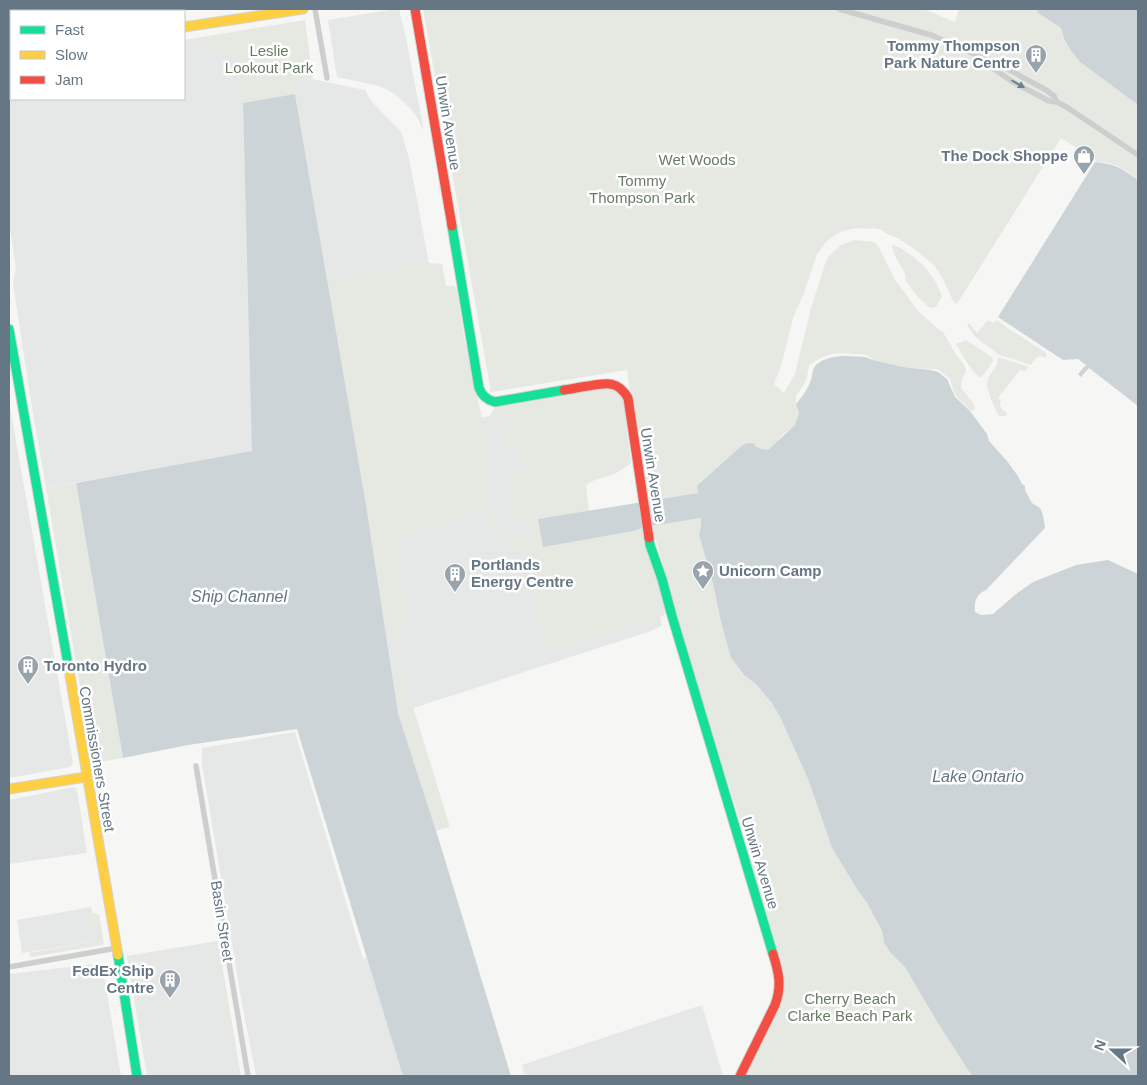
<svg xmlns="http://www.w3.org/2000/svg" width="1147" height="1085" font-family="Helvetica,sans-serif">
  <rect width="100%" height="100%" fill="#f6f6f4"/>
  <path fill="#e6e7e7" d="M396 9H399L406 38 424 131 418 119 411 109 396 95 386 89 375 85 337 77 328 20Z
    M184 42 194 46 235 56 243 103 253 451 46 488 31 402 13 282 16 269 9 221V70H11V99H184Z
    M298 76 365 90 371 101 401 132 409 158 429 263 442 264 469 419 551 408 590 466 553 517 538 519 659 613 662 625 651 631 398 713 366 505 295 94 298 93 295 81Z
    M9 401 73 763 70 767 9 778Z
    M295 732 363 959 367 957 403 1075 393 1076H256L241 998 202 764V748Z
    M74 787 77 790 87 853 9 864V800Z
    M91 907 92 914H88L91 933 95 932 96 937 92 942 22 953 17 920Z
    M218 941 241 1076H147L127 956Z
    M102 963 121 1076H10L9 1064V974Z
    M702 1005 723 1076H525L522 1065Z"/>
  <path fill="#e6e9e2" d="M423 9H923C935 13 944 18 955 22L959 9H1039L1038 12 1061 28 1064 40 1071 51 1080 62 1138 105V179L1118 166 1104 162H1095L1096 160 1061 138 957 304 953 301 943 279 934 265 916 250 899 239 885 233 882 230 874 228 868 229 856 228 843 231 835 235 827 241 817 254 804 293 793 318 781 366 774 384 784 393 795 374 811 308 825 264 829 256 841 245 849 242 855 240 873 242 876 243 879 248 895 280 905 293 917 310 938 329 943 332 955 353 965 366 966 372 962 379 961 387C965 394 973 401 975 408L972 411 969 409 955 395 950 379 937 369H928L903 367 873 360C869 354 862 354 855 354 836 352 826 353 809 365 808 370 808 377 805 382 798 396 792 395 799 412L796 425 782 435 776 443 769 449 765 450 757 448C750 442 749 441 740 447L698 493 646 502 627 370 491 392Z
    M305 20 313 79 298 76 295 81 298 93 295 94 243 103 235 56 194 46 184 42V40Z
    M892 244C916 255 933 272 942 296L936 307 932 308C923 305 912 290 907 282 903 276 907 281 905 274 901 264 892 255 892 244Z
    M429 264H442L446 286H455L457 290 464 337 482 418 488 455 486 477 488 498 502 525 497 530 491 533 478 507 472 513 452 521 453 526 399 535 402 559 398 561 407 622 402 623 404 637 387 639 366 505 327 281 343 276Z
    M988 320 994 323 996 320 1046 353 1047 355 1045 358C1038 353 1035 359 1031 365L997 354C993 348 986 346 980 341 975 337 971 331 967 325L969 323 977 333Z
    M966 340 992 357 993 361 982 377H980C970 371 962 354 956 344Z
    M998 357 1029 367 1025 371 1020 370 998 398 1001 401C998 407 1002 409 1007 413L1006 416H1000L998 415C995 407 986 390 987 383 988 373 999 368 998 357Z
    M602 387 614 391 623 397 631 463C625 468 617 473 609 476 601 479 592 479 586 486L589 512 538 519 543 547 645 527 651 557 667 611 663 616 594 638 551 649 546 647 544 644 529 562 526 554 515 549 506 543 504 534 509 532 526 541 532 540C531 535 530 528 527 524 523 516 509 512 504 501L512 499 509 476 524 470 521 462 510 448 502 422 489 424V417L496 406 550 398Z
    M76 483 123 758 93 763 46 488Z
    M701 518V526L699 535 713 584 721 622 731 658 744 675 756 683 772 703 781 719 808 779 832 848 857 889 867 903 882 931 884 943 890 952 905 967 936 1020 972 1076H746L750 1062 781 1004 784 990 783 977 776 943 746 852 744 835 738 814 693 675 686 647 652 526Z
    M406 674 414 710 450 827 436 831 398 713 392 676Z
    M94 913 99 915 104 943 102 945 31 957 28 953 92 942 96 937 95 932 91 933 88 914Z
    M218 941V944L215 948H209L208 945 134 958 149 1046 148 1050H143L127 956Z
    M217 955 220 957 233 1032 230 1034V1032L225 1033 223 1024H221V1020L222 1018 226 1017 217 962H211L210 957Z"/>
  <path fill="#cdd4d7" d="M1039 9H1138V105L1080 62 1071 51 1064 39 1061 28 1037 12Z
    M295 94 366 505 398 713 438 837 511 1076H403L297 729 188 745 123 758 76 483 252 451 243 103Z
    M1095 162C1116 164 1121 168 1138 180V406L1089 368 1081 377 1078 374 1086 365 1078 359 1063 360 998 317Z
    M847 356 865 357 873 360 903 367 931 370 938 372 947 379 955 397 970 411 987 434 989 441 1007 461 1018 476 1022 484 1025 486V490L1032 503 1040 508 1043 515 1045 528 986 590C976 594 974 602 975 612L981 615 993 614 1016 594 1033 582 1076 565 1108 560 1138 574V1076H972L936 1020 905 967 890 952 884 943 882 931 867 903 857 889 832 848 808 779 781 719 772 703 756 684 744 675 731 658 721 622 713 584 699 535 701 526V518L645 527 633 531 543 547 538 519 698 493 697 486 740 447C745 443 749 442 755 444V446C759 449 764 450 769 449L795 425 799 413 796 404C802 397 808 389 811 380 812 376 812 372 814 368 820 358 836 356 847 356Z"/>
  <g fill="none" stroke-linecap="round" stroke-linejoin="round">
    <g stroke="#d2d4d4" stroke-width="11">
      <path id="fast" d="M452 226 479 388C482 396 487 400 495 402L564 390
        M9 329 69 670
        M649 538 650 545 662 579 672 616 773 954
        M118 955 137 1076"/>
    </g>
    <g stroke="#d2d4d4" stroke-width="11">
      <path id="slow" d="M184 27 303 9
        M9 59H11
        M69 670 118 955
        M9 789 86 777"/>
    </g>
    <g stroke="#d2d4d4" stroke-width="11">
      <path id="jam" d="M415 9 452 226
        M564 390C572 389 580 387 588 386 606 383 618 380 628 398L649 538
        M740 1076 775 1005C782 986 779 973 773 954"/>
    </g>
    <path stroke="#cdcfcf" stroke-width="5.5" d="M315 9 327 78
      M839 9 931 35 983 58 995 62 1046 90 1054 96 1057 102
      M984 60 991 67 1013 82 1049 101 1057 102 1068 108 1138 155
      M196 766 248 1076
      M9 967 117 948"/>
    <use href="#fast" stroke="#16e098" stroke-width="9"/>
    <use href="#slow" stroke="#ffcf43" stroke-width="9"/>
    <use href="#jam" stroke="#f24e42" stroke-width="9"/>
  </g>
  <defs><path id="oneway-solid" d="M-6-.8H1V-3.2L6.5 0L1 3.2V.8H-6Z" transform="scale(1.25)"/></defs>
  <use fill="#6f7f8c" href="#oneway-solid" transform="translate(1018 84) rotate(30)"/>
  <defs>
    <g id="building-pin" transform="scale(1.125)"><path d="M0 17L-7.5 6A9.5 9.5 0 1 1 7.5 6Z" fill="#98a3ac" stroke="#fff"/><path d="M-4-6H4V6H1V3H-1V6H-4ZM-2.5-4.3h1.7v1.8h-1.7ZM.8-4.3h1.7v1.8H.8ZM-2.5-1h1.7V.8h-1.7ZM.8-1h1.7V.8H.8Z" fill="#fff"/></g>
    <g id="shop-pin" transform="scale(1.125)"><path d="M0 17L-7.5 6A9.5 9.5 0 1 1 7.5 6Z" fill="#98a3ac" stroke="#fff"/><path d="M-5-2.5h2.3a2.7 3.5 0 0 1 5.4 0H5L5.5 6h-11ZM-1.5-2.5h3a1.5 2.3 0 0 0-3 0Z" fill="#fff"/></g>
    <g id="sight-pin" transform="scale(1.125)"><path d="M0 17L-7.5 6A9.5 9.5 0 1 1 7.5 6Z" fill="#98a3ac" stroke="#fff"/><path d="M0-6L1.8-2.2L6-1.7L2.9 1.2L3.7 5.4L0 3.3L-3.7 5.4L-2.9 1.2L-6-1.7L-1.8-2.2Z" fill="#fff"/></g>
  </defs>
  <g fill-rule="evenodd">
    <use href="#building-pin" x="1036" y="55"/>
    <use href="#shop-pin" x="1084" y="156"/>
    <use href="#sight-pin" x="703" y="571"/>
    <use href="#building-pin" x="455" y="574"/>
    <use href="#building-pin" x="28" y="666"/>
    <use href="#building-pin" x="170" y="980"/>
  </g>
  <g text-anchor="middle" stroke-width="5" stroke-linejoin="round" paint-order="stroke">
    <g font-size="15" font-weight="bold" fill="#657685" stroke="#fff" text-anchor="end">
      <text x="1020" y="51">Tommy Thompson<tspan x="1020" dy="17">Park Nature Centre</tspan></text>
      <text x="1068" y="161">The Dock Shoppe</text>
      <text x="471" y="570" text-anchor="start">Portlands<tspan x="471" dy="17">Energy Centre</tspan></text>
      <text x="719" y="576" text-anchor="start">Unicorn Camp</text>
      <text x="44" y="671" text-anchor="start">Toronto Hydro</text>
      <text x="154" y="976">FedEx Ship<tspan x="154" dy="17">Centre</tspan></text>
    </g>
    <g font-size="15" fill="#687c64" stroke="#fff">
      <text x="269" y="56">Leslie<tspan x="269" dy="17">Lookout Park</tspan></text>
      <text x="697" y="165">Wet Woods</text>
      <text x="642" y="186">Tommy<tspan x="642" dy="17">Thompson Park</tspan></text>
      <text x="850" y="1004">Cherry Beach<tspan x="850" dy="17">Clarke Beach Park</tspan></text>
    </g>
    <g font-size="15" fill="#657685" stroke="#fff">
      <text transform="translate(448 123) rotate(81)" y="5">Unwin Avenue</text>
      <text transform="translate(653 475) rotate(81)" y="5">Unwin Avenue</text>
      <text transform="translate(97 759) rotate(80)" y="5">Commissioners Street</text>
      <text transform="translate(760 863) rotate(73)" y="5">Unwin Avenue</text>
      <text transform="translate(222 921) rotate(81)" y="5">Basin Street</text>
    </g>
    <g font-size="16" font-style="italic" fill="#617781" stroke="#fff">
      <text x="239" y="602">Ship Channel</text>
      <text x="978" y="782">Lake Ontario</text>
    </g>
  </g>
  <rect width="1147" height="1085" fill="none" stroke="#657685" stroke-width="20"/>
  <rect x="10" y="10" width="175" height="90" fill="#ffffff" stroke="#c1c8ce"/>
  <rect x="20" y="26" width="25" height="8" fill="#16e098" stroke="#c1c8ce"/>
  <text x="55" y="35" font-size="15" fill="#657685">Fast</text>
  <rect x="20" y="51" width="25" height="8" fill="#ffcf43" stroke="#c1c8ce"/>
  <text x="55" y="60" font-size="15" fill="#657685">Slow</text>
  <rect x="20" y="76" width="25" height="8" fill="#f24e42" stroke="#c1c8ce"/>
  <text x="55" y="85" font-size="15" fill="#657685">Jam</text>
  <g transform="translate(1112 1050) rotate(291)" stroke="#ffffff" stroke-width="4" paint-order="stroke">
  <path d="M0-4L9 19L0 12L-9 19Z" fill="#657685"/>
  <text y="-8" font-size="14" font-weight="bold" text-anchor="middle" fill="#657685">N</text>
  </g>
</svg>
